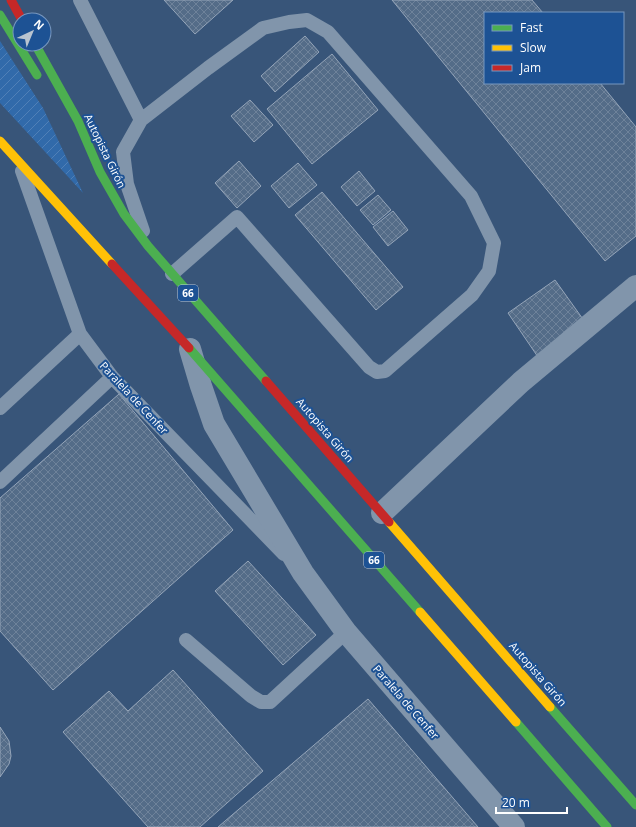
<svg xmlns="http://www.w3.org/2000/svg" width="636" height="827" font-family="'Open Sans',sans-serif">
  <defs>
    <pattern id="garden-furrows" width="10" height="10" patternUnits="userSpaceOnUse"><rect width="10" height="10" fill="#316aaa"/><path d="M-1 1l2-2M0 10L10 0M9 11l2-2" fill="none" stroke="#5080b7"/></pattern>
    <pattern id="building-cross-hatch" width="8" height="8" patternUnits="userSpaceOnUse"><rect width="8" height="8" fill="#546c88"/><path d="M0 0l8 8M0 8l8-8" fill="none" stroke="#6e829a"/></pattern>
  </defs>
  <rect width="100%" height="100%" fill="#385579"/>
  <path fill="url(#garden-furrows)" d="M0 41 43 108 83 193 0 103Z"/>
  <path fill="url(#building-cross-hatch)" stroke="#95a5b9" d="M164 0H233L195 34Z
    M392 0H532L543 13H485V83H600L636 127V236L605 261Z
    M305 36 319 52 275 92 261 76Z
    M332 54 378 110 312 164 267 109Z
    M250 100 273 125 254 142 231 116Z
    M239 161 261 186 237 208 215 183Z
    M298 163 317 185 289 208 271 186Z
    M359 171 375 191 357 206 341 187Z
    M322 192 403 287 376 310 295 215Z
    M378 195 391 210 373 225 360 210Z
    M393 211 408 230 388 246 373 227Z
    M555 280 585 322 540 360 508 313Z
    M119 394 233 530 53 690 0 631V498Z
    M248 561 316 635 283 665 215 591Z
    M173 670 263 771 200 827H148L63 732 109 691 128 711Z
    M368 699 478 827H218Z
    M0 727 9 741 11 756 9 764 0 777Z"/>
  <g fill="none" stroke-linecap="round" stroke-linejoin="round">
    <path stroke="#8195ab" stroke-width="14" d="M80 0 141 120
      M22 171 80 334 112 377 284 554
      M143 231 127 184 123 152 141 120 208 68 263 28 289 22 307 20 328 32 471 196 494 243 489 271 472 295 385 371 377 372 369 367 237 217 172 274
      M0 408 80 334
      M0 482 112 377
      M186 640 251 696 261 702H270L346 632"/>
    <path stroke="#8195ab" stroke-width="22" d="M190 349 201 386 214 424 303 573 346 632 514 827
      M382 513 521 382 636 286"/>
    <path stroke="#4caf50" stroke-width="9" d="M0 15 37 75
      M35 44 78 121 100 172 124 214 148 246 266 381
      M189 348 420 612
      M550 707 636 805
      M516 722 607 827"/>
    <path stroke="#ffc107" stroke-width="9" d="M0 141 112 264
      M389 522 550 707
      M420 612 516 722"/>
    <path stroke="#c62828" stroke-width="9" d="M11 0 22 20
      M112 264 189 348
      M266 381 389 522"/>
  </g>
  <g text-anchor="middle" stroke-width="4" stroke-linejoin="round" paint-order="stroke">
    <g fill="#1d5294" stroke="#bbcbdf" stroke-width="1">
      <rect x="178" y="285" width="20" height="16" rx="3"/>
      <rect x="364" y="552" width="20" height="16" rx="3"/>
    </g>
    <g font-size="10" font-weight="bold" fill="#fff">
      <text x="188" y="297">66</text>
      <text x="374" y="564">66</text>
    </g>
    <g font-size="11" fill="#fff" stroke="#1d5294">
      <text transform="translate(105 151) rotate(64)" y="4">Autopista Girón</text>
      <text transform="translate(134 398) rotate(47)" y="4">Paralela de Cenfer</text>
      <text transform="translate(325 430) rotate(49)" y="4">Autopista Girón</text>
      <text transform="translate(538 674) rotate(49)" y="4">Autopista Girón</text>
      <text transform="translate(406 702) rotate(49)" y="4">Paralela de Cenfer</text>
    </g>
  </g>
  <rect x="484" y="12" width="140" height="72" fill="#1d5294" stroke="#7797bf"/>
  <rect x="492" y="25" width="20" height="6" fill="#4caf50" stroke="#7797bf"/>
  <text x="520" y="32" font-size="12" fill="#ffffff">Fast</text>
  <rect x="492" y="45" width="20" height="6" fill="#ffc107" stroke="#7797bf"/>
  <text x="520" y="52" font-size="12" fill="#ffffff">Slow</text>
  <rect x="492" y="65" width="20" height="6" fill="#c62828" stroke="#7797bf"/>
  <text x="520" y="72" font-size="12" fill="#ffffff">Jam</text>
  <g transform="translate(32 32) rotate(44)"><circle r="19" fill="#1d5294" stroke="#7797bf"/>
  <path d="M0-3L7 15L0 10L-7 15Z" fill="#b9c4d0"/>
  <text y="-6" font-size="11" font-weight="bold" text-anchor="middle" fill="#ffffff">N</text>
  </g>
  <path d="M496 807v6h71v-6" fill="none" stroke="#ffffff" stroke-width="2"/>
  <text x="502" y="807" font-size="12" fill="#ffffff" stroke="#1d5294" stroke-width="3" paint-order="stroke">20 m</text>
</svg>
